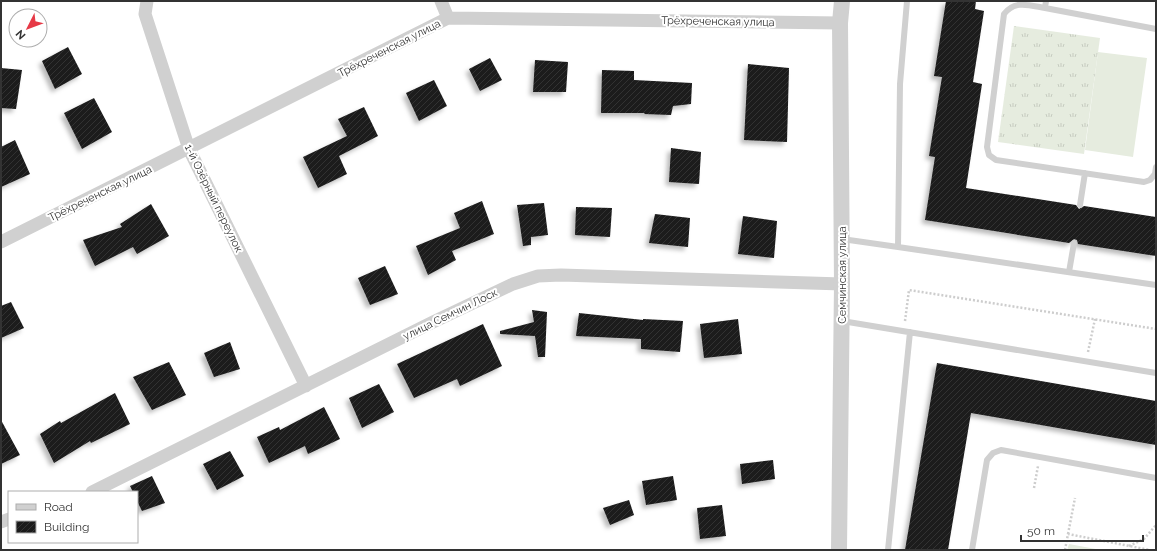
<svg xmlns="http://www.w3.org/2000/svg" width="1157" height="551" font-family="Raleway,sans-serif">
  <defs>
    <pattern id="grass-tufts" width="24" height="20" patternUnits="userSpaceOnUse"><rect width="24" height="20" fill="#e6ecdf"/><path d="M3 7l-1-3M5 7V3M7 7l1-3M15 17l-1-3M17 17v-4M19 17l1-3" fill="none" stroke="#c6cbc0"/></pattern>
    <pattern id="building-hatch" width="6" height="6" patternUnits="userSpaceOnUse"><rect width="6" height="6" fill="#1a1a1a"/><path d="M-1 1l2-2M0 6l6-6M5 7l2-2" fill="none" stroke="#333"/></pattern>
    <filter id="shadow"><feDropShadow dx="-3.5" dy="3.5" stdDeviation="2" flood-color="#0004"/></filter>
  </defs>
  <rect width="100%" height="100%" fill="#fff"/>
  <path fill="url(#grass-tufts)" d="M1014 26 1100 38 1084 154 998 142Z"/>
  <path fill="#e6ecdf" d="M1098 52 1147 58 1133 157 1085 150Z
    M1069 544 1101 550H1067Z"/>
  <path fill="url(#building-hatch)" filter="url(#shadow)" d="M946 1H976L975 9 984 11 973 82 982 84 966 188 1076 205 1079 209 1084 206 1156 217V256L1078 244 1077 240 1074 239 1069 243 925 220 935 157 929 156 942 77 934 76Z
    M68 47 82 74 55 89 42 61Z
    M490 58 502 80 480 91 469 69Z
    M535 60 568 62 566 92H533Z
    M748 64 789 68 787 142 744 140Z
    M1 68 22 70 16 109 1 108Z
    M602 70 634 71V80L692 83 691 104 673 106 671 115 644 114 645 113H601Z
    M434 80 447 106 419 121 406 93Z
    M94 98 112 132 82 149 64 113Z
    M364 107 378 136 339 156 347 174 318 188 303 157 347 136 338 119Z
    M15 140 30 174 1 187V147Z
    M671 148 701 152 699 184 669 182Z
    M482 201 494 234 452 251 456 260 428 275 416 246 460 228 454 213Z
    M544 203 548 235 531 237V245L523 246 517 205Z
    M151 204 169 236 137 254 133 247 95 266 83 240 122 227 120 224Z
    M576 207 612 208 610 237 575 235Z
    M655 214 690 218 688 247 649 243Z
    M743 216 777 221 774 258 738 254Z
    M385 266 398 294 370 305 358 278Z
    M11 302 24 328 1 338V306Z
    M532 310 547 312 545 357H538L535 336 500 334V331L534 322Z
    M579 313 643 320V319L683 321 680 352 641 349V339L576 336Z
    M738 319 742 354 704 358 700 324Z
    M483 324 502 366 460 386 457 379 414 398 397 364Z
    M230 342 240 369 214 377 204 353Z
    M169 362 186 395 152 410 133 377Z
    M937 363 1156 401V445L971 413 948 550H905Z
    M379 384 394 412 362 428 349 398Z
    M115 393 130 424 91 443 90 441 54 463 40 434 60 421 61 423Z
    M324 407 340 439 308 454 305 446 269 463 257 437 279 427 280 430Z
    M1 420 20 455 1 464Z
    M230 451 244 476 217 490 203 464Z
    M773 460 775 479 742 484 740 464Z
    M152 476 165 503 142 511 137 501V492H133L130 486Z
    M673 476 677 500 646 505 642 481Z
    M629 500 634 515 610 525 603 508Z
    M722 505 726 536 700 539 697 508Z"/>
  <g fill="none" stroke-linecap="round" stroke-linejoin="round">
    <path stroke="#cdcdcd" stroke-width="2.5" stroke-dasharray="2 2" stroke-linecap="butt" d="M905 321 909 290 1156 329
      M1088 352 1095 319
      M1034 488 1038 466
      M1068 534 1075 498
      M1129 546 1144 539 1156 525
      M1065 550 1068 534 1150 550"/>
    <path stroke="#d0d0d0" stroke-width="6" d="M1046 1 1045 8 1156 29
      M1045 8C1028 5 1015 0 1004 14L987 147 989 155 996 160 1144 182 1150 180 1155 174 1156 167
      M1080 205 1085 173
      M842 239 898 247 900 84 907 1
      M898 247 1156 285
      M1069 272 1074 243
      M842 321 1156 373
      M888 550 910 332
      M972 550 987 460 993 453 1001 450 1156 478"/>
    <path stroke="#d0d0d0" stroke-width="13" d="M147 1 145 14 189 149 306 386
      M441 1 448 18
      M1 242 448 18 840 23
      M92 492 433 322 513 284 538 276 561 275 842 284
      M1 522 9 519"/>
    <path stroke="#d0d0d0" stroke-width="16" d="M839 550 842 284 840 23 842 1"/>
  </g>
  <g text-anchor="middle" stroke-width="4" stroke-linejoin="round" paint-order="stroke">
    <g font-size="11" fill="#333" stroke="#fff">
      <text transform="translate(718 21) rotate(1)" y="4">Трёхреченская улица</text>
      <text transform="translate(389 48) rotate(-27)" y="4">Трёхреченская улица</text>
      <text transform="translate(100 193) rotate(-26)" y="4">Трёхреченская улица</text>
      <text transform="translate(214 198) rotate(64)" y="4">1-й Озёрный переулок</text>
      <text transform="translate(842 275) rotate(-90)" y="4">Семчинская улица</text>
      <text transform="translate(450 314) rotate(-26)" y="4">улица Семчин Лоск</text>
    </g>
  </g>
  <rect width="1157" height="551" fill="none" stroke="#333333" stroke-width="4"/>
  <rect x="8" y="491" width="130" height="52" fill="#ffffff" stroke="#adadad"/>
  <rect x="16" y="504" width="20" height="6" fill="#d0d0d0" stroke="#adadad"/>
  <text x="44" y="511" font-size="12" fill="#333333">Road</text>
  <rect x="16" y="521" width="20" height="12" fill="url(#building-hatch)" stroke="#adadad"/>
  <text x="44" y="531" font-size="12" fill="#333333">Building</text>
  <g transform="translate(28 28) rotate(228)"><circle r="19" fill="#ffffff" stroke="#adadad"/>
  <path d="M0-3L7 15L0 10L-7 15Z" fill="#e63946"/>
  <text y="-6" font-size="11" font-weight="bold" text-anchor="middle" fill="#333333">N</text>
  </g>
  <path d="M1021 535v6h122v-6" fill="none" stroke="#333333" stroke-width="2"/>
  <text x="1027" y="535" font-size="12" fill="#333333" stroke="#ffffff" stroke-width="3" paint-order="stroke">50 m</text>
</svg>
